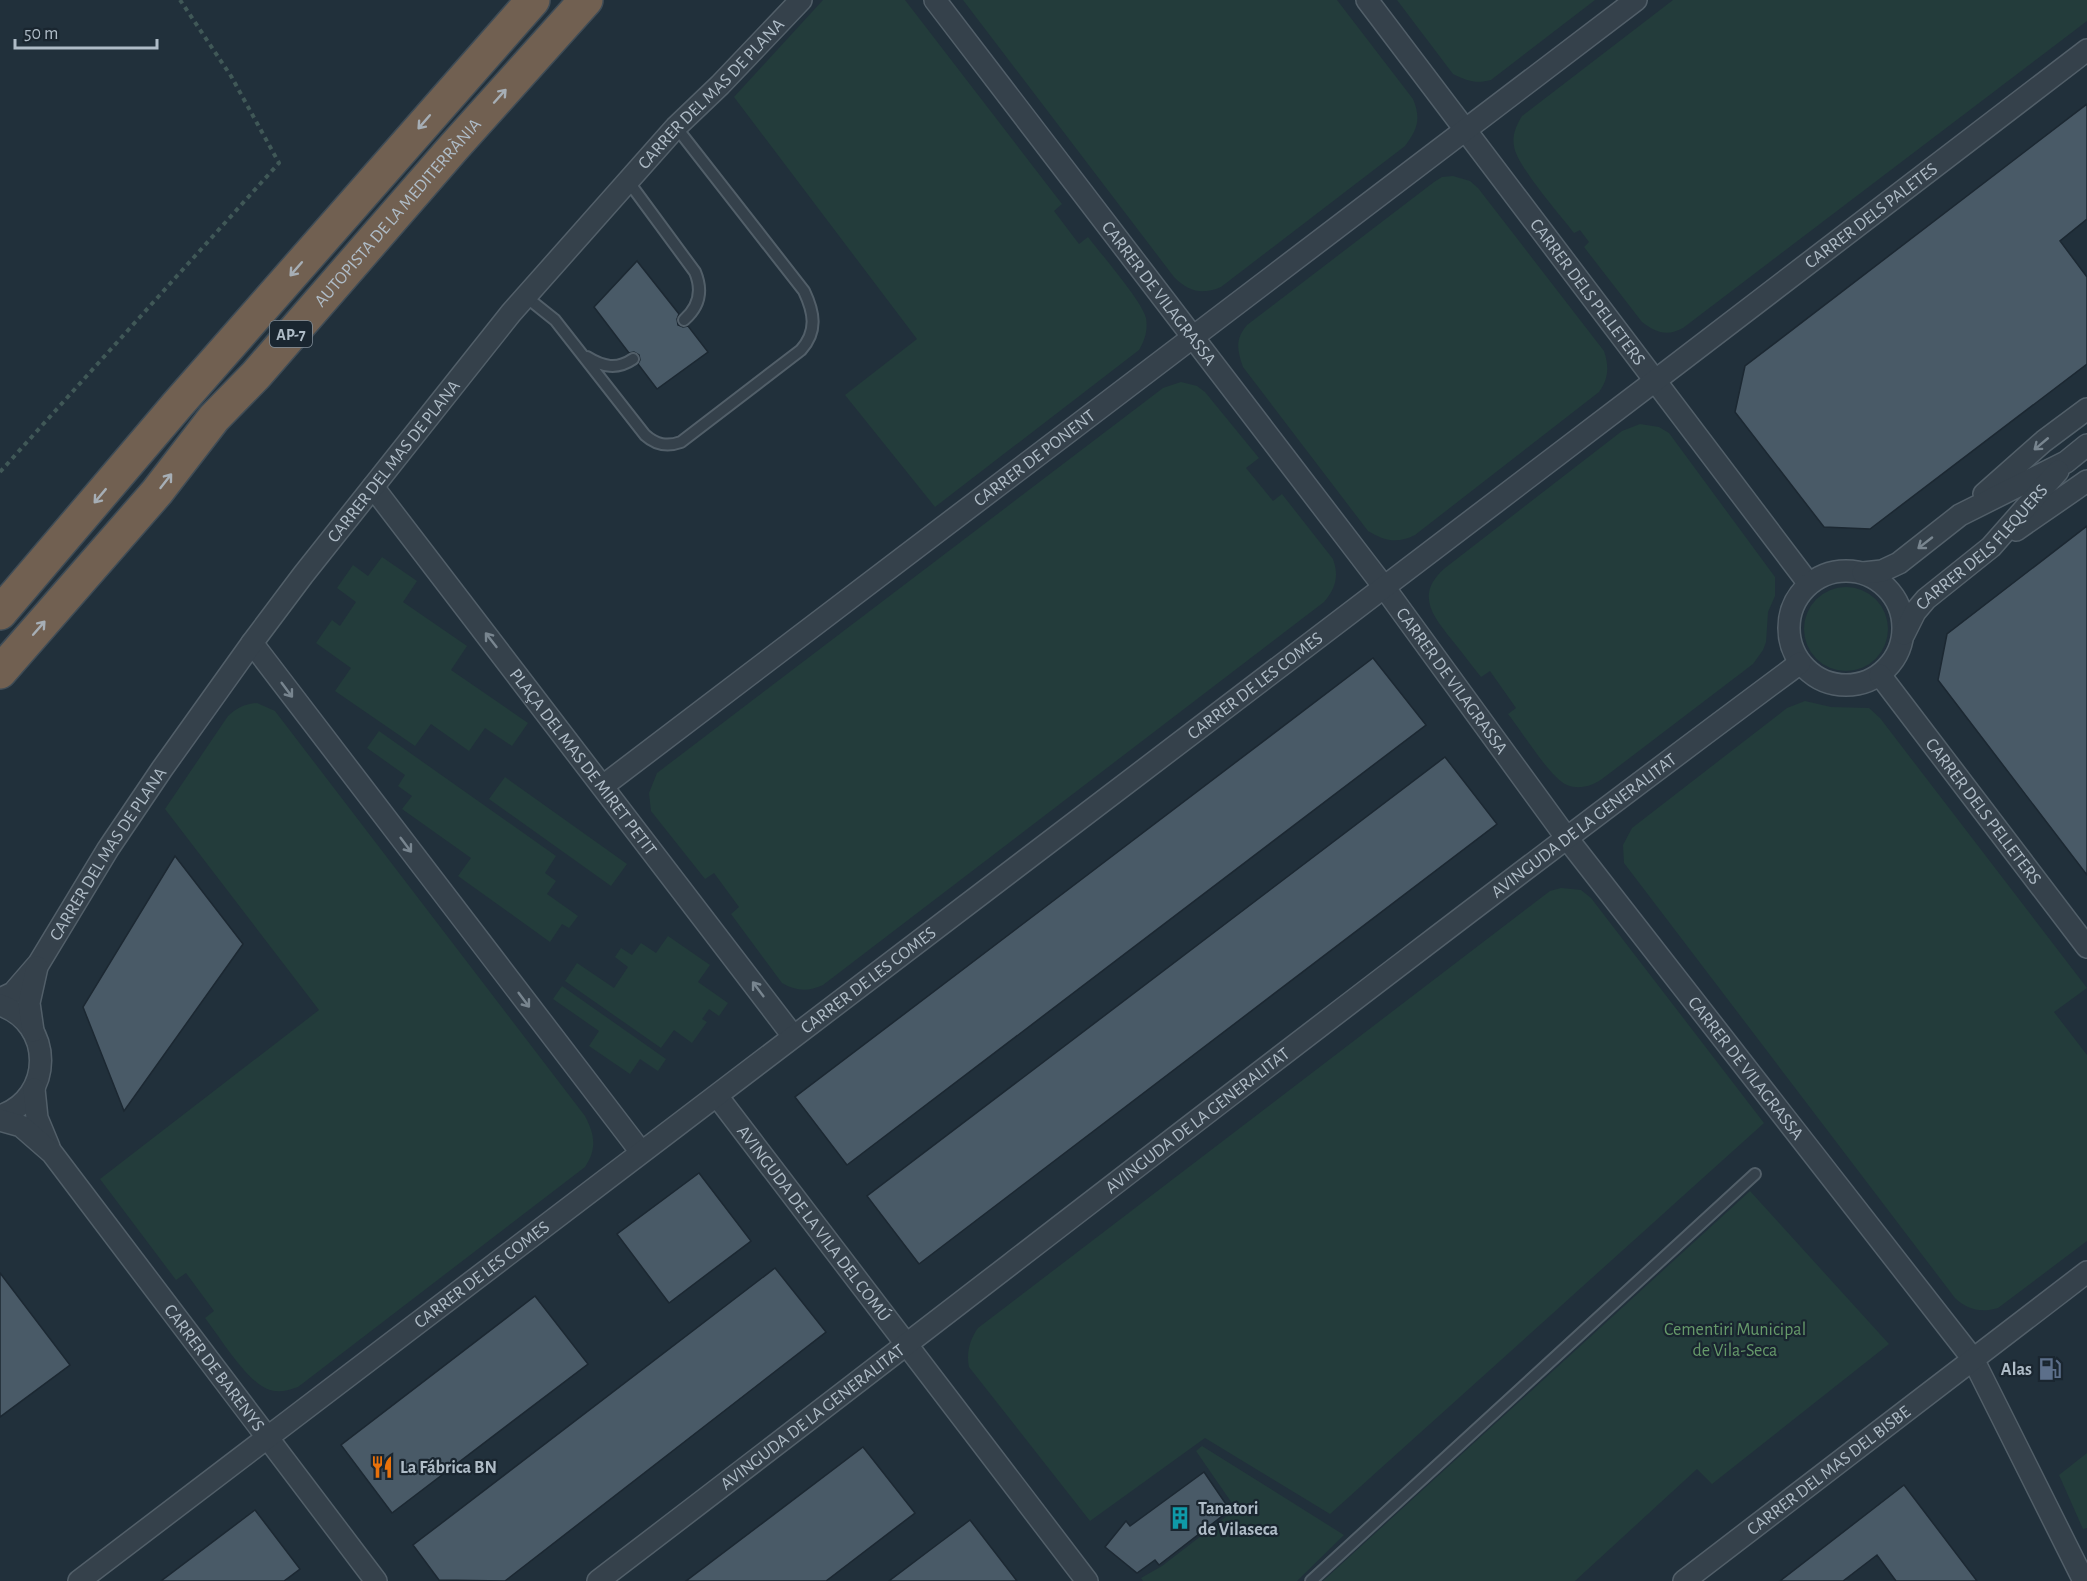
<svg xmlns="http://www.w3.org/2000/svg" width="2087" height="1581" font-family="'Alegreya Sans',sans-serif">
  <rect width="100%" height="100%" fill="#21303b"/>
  <path fill="#233c3b" d="M823 0H905L1062 204 1054 211 1079 244 1088 237C1101 254 1142 301 1146 318 1148 330 1145 340 1139 350L935 507 845 395 917 339 734 97Z
    M963 0H1337L1413 99C1421 118 1418 129 1405 146L1221 287C1202 295 1189 292 1174 277Z
    M1397 0H1595L1491 80C1476 84 1467 81 1453 74Z
    M1673 0H2087V21L1683 328C1667 337 1655 332 1642 322L1584 247 1589 242 1580 230 1574 233C1561 216 1516 165 1514 146 1512 135 1516 126 1522 116Z
    M1453 176 1470 181 1478 188 1604 351C1609 366 1609 378 1599 392L1415 535C1397 544 1385 541 1368 531L1243 367C1237 350 1235 339 1247 325L1434 182 1442 177Z
    M1181 382 1197 386 1205 392 1259 458 1246 468 1273 501 1282 494 1333 559C1339 576 1336 588 1324 602L823 985C808 992 796 991 782 983L731 914 739 907 714 873 705 879 651 811 649 793 657 773 1163 388Z
    M1640 424 1659 427 1669 433 1775 577V596L1768 612 1766 642 1763 650 1753 664 1602 779C1592 786 1579 790 1567 785 1550 778 1521 730 1508 714L1516 708 1490 671 1481 677C1471 665 1462 652 1452 640 1432 615 1415 594 1445 568L1622 431Z
    M382 557 417 581 403 602 467 646 451 670 528 723 512 746 485 728 469 751 431 724 415 746 335 691 351 668 316 643 332 620 340 626 356 602 337 588 353 565 368 576Z
    M1804 629a42 42 0 1 1 84 0a42 42 0 1 1-84 0Z
    M1805 701 1831 707 1869 708 1880 718 2087 988 2054 1012 2087 1055V1241L1998 1308C1981 1313 1968 1310 1955 1298L1624 863 1623 845 1632 828 1787 708Z
    M257 703 275 711 585 1116C595 1135 597 1149 585 1167L298 1387C289 1390 280 1393 270 1390 248 1384 220 1337 205 1318L214 1311 186 1273 176 1280 100 1179 319 1010 165 809 228 716C237 708 244 704 257 703Z
    M379 731 556 856 545 873 556 881 547 894 578 916 569 928 562 924 550 942 458 876 471 858 402 809 412 796 398 786 405 775 367 748Z
    M505 777 627 864 611 886 489 799Z
    M1561 888 1581 890 1591 898 1764 1123 1330 1514 1205 1438 1090 1521 969 1367C966 1353 970 1339 978 1328L1550 891Z
    M668 936 710 965 698 982 728 1003 719 1016 709 1009 702 1019 707 1022 692 1043 674 1030 661 1048 565 981 577 963 614 988 628 967 615 957 621 948 632 955 641 943 656 953Z
    M562 986 666 1059 658 1071 640 1059 630 1074 589 1046 599 1031 553 999Z
    M1750 1191 1889 1344 1712 1484 1697 1469 1575 1581H1323Z
    M1202 1446 1344 1535 1297 1581H1143L1141 1578 1162 1566 1236 1509 1196 1451Z
    M2087 1453V1528L2083 1529 2059 1475Z"/>
  <path fill="#495a67" stroke="#1c2832" stroke-width="1.5" d="M2087 104V219L2060 241 2087 277V364L1870 529 1824 527 1735 412 1745 366Z
    M637 261 679 314 677 319 678 325 683 327 688 326 708 352 657 389 638 364 640 360 639 355 634 352 629 353 594 307Z
    M2087 526V875L1938 680 1947 634Z
    M1373 658 1426 725 847 1165 795 1097Z
    M1445 757 1497 824 919 1264 867 1196Z
    M175 856 243 944 124 1111 83 1007Z
    M699 1173 751 1241 669 1303 617 1234Z
    M775 1268 826 1332 505 1581 439 1580 413 1545Z
    M0 1273 70 1365 0 1417Z
    M535 1296 588 1364 392 1513 341 1445Z
    M863 1447 915 1513 826 1581H686Z
    M1204 1472 1230 1510 1159 1565 1155 1560 1137 1573 1105 1547 1126 1521 1130 1526Z
    M1904 1485 1977 1581H1896L1877 1555 1843 1581H1780Z
    M255 1510 300 1569 284 1581H161Z
    M970 1520 1017 1581H889L938 1544Z"/>
  <g fill="none" stroke-linecap="round" stroke-linejoin="round">
    <g stroke="#525f69" stroke-width="14">
      <path id="lane" d="M628 181 695 272C703 291 699 307 684 320
        M525 296 555 320 645 435C656 445 667 447 681 442L801 350C818 331 814 312 804 291L676 127
        M587 357C603 367 617 370 633 359
        M1311 1581 1755 1174"/>
    </g>
    <g stroke="#525f69" stroke-width="24">
      <g id="street">
        <path id="s1" d="M935 0 1384 587 1566 837 1973 1359 2084 1581"/>
        <path id="s2" d="M1367 0 1809 584"/>
        <path id="s3" d="M373 487 793 1036"/>
        <path d="M1984 494 2044 441 2087 409"/>
        <path d="M2016 530 2087 481"/>
        <circle cx="1846" cy="628" r="57"/>
        <path d="M1863 573 1882 571 1899 563 1960 515 2066 462 2087 445"/>
        <path id="s4" d="M1904 634 1915 612 1926 599 1991 547 2058 471"/>
        <path d="M252 643 641 1152"/>
        <path id="s5" d="M1880 675 2087 947"/>
        <path id="s6" d="M603 786 1636 0"/>
        <path id="s7" d="M0 999 13 993 39 963 108 849 162 769 252 643 303 575 511 313 676 127 720 85 801 0"/>
        <path d="M0 1005C54 1023 54 1098 0 1116"/>
        <path d="M33 1031 29 1003 37 967"/>
        <path d="M34 1089 37 1118 49 1147"/>
        <path id="s8" d="M717 1096 1087 1581"/>
        <path id="s9" d="M0 1120 21 1126 52 1153 376 1581"/>
        <path id="s10" d="M79 1581 1656 380 2087 50"/>
        <path id="s11" d="M598 1581C999 1275 1395 964 1800 663"/>
        <path id="s12" d="M1684 1581 2087 1272"/>
      </g>
    </g>
    <g stroke="#3f4c56" stroke-width="36">
      <g id="highway">
        <path d="M0 613 178 404 533 0"/>
        <path id="s13" d="M0 672 157 492 214 418 256 375 454 147 586 0"/>
      </g>
    </g>
    <path stroke="#405857" stroke-width="4" stroke-dasharray="4.5 4.5" stroke-linecap="butt" d="M0 472 279 163 231 76 180 0"/>
    <use href="#lane" stroke="#35414b" stroke-width="10"/>
    <use href="#street" stroke="#35414b" stroke-width="21"/>
    <use href="#highway" stroke="#716051" stroke-width="33"/>
  </g>
  <defs><path id="oneway-shaft" d="M-6 0H5M1.5-3L5.5 0L1.5 3" fill="none" stroke-width="1.6" stroke-linecap="round" stroke-linejoin="round" transform="scale(1.5)"/></defs>
  <g stroke="#a6aeb5">
    <use href="#oneway-shaft" transform="translate(500 96) rotate(-48)"/>
    <use href="#oneway-shaft" transform="translate(424 122) rotate(131)"/>
    <use href="#oneway-shaft" transform="translate(296 269) rotate(131)"/>
    <use href="#oneway-shaft" transform="translate(166 481) rotate(-52)"/>
    <use href="#oneway-shaft" transform="translate(100 496) rotate(130)"/>
    <use href="#oneway-shaft" transform="translate(39 628) rotate(-49)"/>
  </g>
  <g stroke="#78858f">
    <use href="#oneway-shaft" transform="translate(2041 444) rotate(140)"/>
    <use href="#oneway-shaft" transform="translate(1925 543) rotate(142)"/>
    <use href="#oneway-shaft" transform="translate(491 640) rotate(-128)"/>
    <use href="#oneway-shaft" transform="translate(287 690) rotate(53)"/>
    <use href="#oneway-shaft" transform="translate(406 845) rotate(53)"/>
    <use href="#oneway-shaft" transform="translate(758 989) rotate(-127)"/>
    <use href="#oneway-shaft" transform="translate(524 1000) rotate(53)"/>
  </g>
  <defs>
    <g id="fuel-bare" transform="scale(1.8)"><path d="M-5.5-6h7V0h2V4h1.3V-2.5L3-4.5l.8-.8L6-3V5H2.5V1h-1V6h-7ZM-4.2-4.7v3.2H.2V-4.7Z" fill="#5c6f8a" stroke="#1a2630" stroke-width="2.5" paint-order="stroke"/></g>
    <g id="restaurant-bare" transform="scale(1.8)"><path d="M-5-6h1v4h1v-4h1v4h1v-4h1v5L-1.5 .5V6h-2V.5L-5-1ZM5-6V6H3V1.5H1.5Q1.5-4 5-6Z" fill="#e8710a" stroke="#1a2630" stroke-width="2.5" paint-order="stroke"/></g>
    <g id="building-bare" transform="scale(1.8)"><path d="M-4-6H4V6H1V3H-1V6H-4ZM-2.5-4.3h1.7v1.8h-1.7ZM.8-4.3h1.7v1.8H.8ZM-2.5-1h1.7V.8h-1.7ZM.8-1h1.7V.8H.8Z" fill="#0f9aa8" stroke="#1a2630" stroke-width="2.5" paint-order="stroke"/></g>
  </defs>
  <g fill-rule="evenodd">
    <use href="#fuel-bare" x="2050" y="1369"/>
    <use href="#restaurant-bare" x="382" y="1467"/>
    <use href="#building-bare" x="1180" y="1518"/>
  </g>
  <g text-anchor="middle" stroke-width="4.5" stroke-linejoin="round" paint-order="stroke">
    <rect fill="#1a2630" stroke="#828f9a" stroke-width="1.5" x="270" y="321" width="42" height="26" rx="4.5"/>
    <g font-size="16" font-weight="bold" fill="#afbcc7">
      <text x="291" y="340">AP-7</text>
    </g>
    <g font-size="18" fill="#afbcc7" stroke="#1a2630">
      <text dy="6" stroke="none"><textPath href="#s7" startOffset="1155">CARRER DEL MAS DE PLANA</textPath></text>
      <text dy="6" stroke="none"><textPath href="#s13" startOffset="608">AUTOPISTA DE LA MEDITERRÀNIA</textPath></text>
      <text dy="6" stroke="none"><textPath href="#s10" startOffset="2253">CARRER DELS PALETES</textPath></text>
      <text dy="6" stroke="none"><textPath href="#s2" startOffset="366">CARRER DELS PELLETERS</textPath></text>
      <text dy="6" stroke="none"><textPath href="#s1" startOffset="369">CARRER DE VILAGRASSA</textPath></text>
      <text dy="6" stroke="none"><textPath href="#s6" startOffset="542">CARRER DE PONENT</textPath></text>
      <text dy="6" stroke="none"><textPath href="#s7" startOffset="669">CARRER DEL MAS DE PLANA</textPath></text>
      <text dy="6" stroke="none"><textPath href="#s4" startOffset="118">CARRER DELS FLEQUERS</textPath></text>
      <text dy="6" stroke="none"><textPath href="#s1" startOffset="855">CARRER DE VILAGRASSA</textPath></text>
      <text dy="6" stroke="none"><textPath href="#s10" startOffset="1478">CARRER DE LES COMES</textPath></text>
      <text dy="6" stroke="none"><textPath href="#s3" startOffset="346">PLAÇA DEL MAS DE MIRET PETIT</textPath></text>
      <text dy="6" stroke="none"><textPath href="#s5" startOffset="171">CARRER DELS PELLETERS</textPath></text>
      <text dy="6" stroke="none"><textPath href="#s11" startOffset="1242">AVINGUDA DE LA GENERALITAT</textPath></text>
      <text dy="6" stroke="none"><textPath href="#s7" startOffset="183">CARRER DEL MAS DE PLANA</textPath></text>
      <text dy="6" stroke="none"><textPath href="#s10" startOffset="992">CARRER DE LES COMES</textPath></text>
      <text dy="6" stroke="none"><textPath href="#s1" startOffset="1341">CARRER DE VILAGRASSA</textPath></text>
      <text dy="6" stroke="none"><textPath href="#s11" startOffset="756">AVINGUDA DE LA GENERALITAT</textPath></text>
      <text dy="6" stroke="none"><textPath href="#s8" startOffset="160">AVINGUDA DE LA VILA DEL COMÚ</textPath></text>
      <text dy="6" stroke="none"><textPath href="#s10" startOffset="506">CARRER DE LES COMES</textPath></text>
      <text dy="6" stroke="none"><textPath href="#s9" startOffset="332">CARRER DE BARENYS</textPath></text>
      <text dy="6" stroke="none"><textPath href="#s11" startOffset="270">AVINGUDA DE LA GENERALITAT</textPath></text>
      <text dy="6" stroke="none"><textPath href="#s12" startOffset="182">CARRER DEL MAS DEL BISBE</textPath></text>
    </g>
    <g font-size="18" fill="#66996a" stroke="#1a2630">
      <text x="1735" y="1335">Cementiri Municipal<tspan x="1735" dy="21">de Vila-Seca</tspan></text>
    </g>
    <g font-size="18" font-weight="bold" fill="#afbcc7" stroke="#1a2630" text-anchor="start">
      <text x="2032" y="1375" text-anchor="end">Alas</text>
      <text x="400" y="1473">La Fábrica BN</text>
      <text x="1198" y="1514">Tanatori<tspan x="1198" dy="21">de Vilaseca</tspan></text>
    </g>
  </g>
  <path d="M15 39v9h142v-9" fill="none" stroke="#afbcc7" stroke-width="3"/>
  <text x="24" y="39" font-size="18" fill="#afbcc7" stroke="#1a2630" stroke-width="4.5" paint-order="stroke">50 m</text>
</svg>
